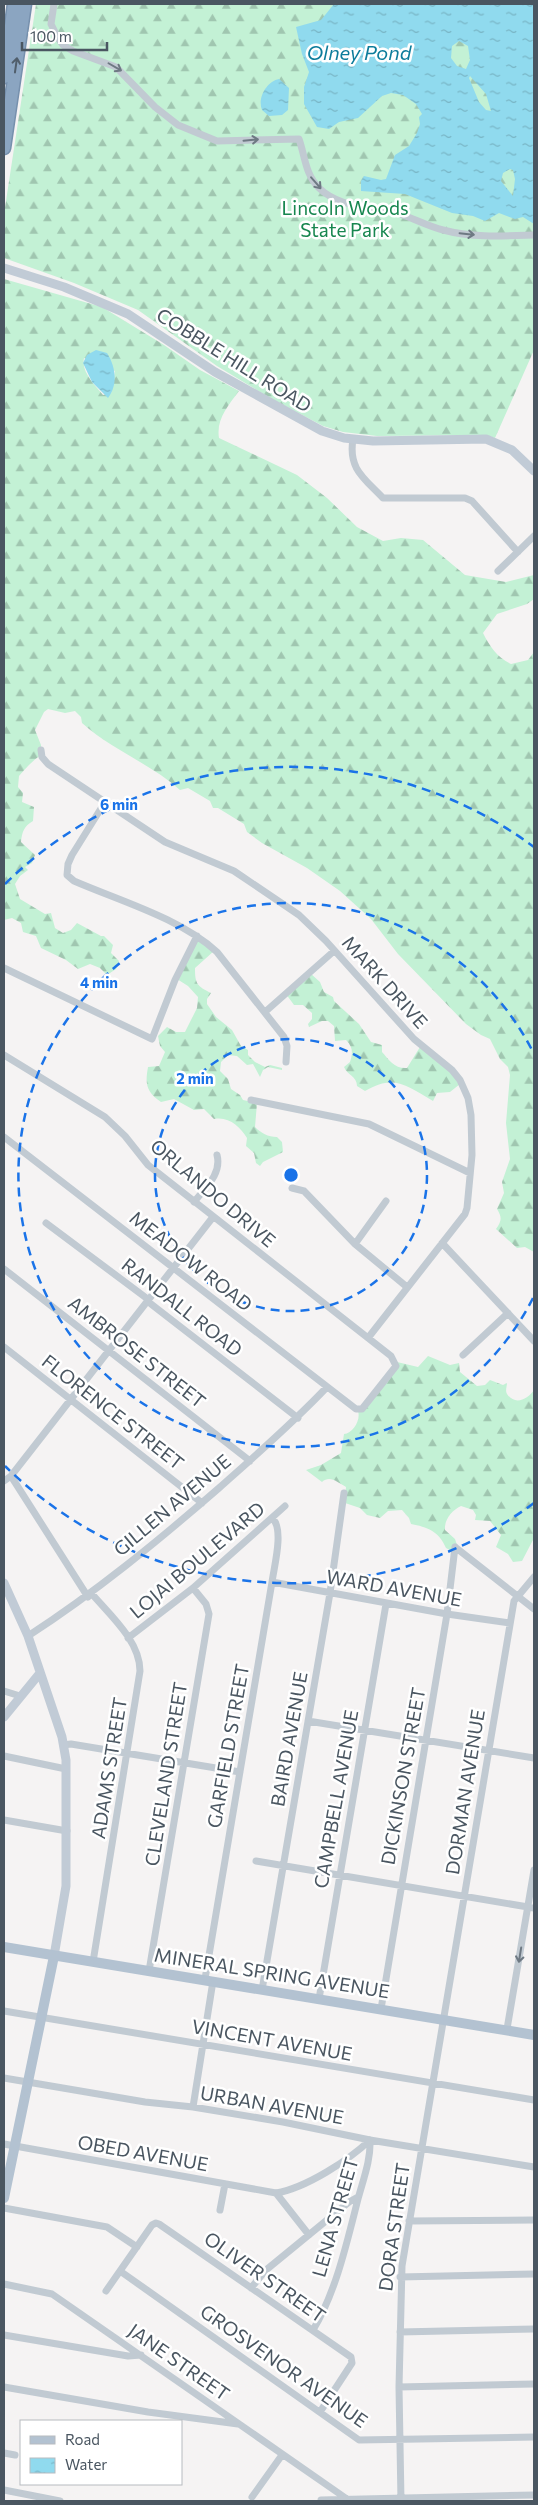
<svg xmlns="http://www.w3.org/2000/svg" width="538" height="2505" font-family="Commissioner,sans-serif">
  <defs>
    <pattern id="forest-firs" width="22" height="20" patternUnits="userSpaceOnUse" patternTransform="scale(1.25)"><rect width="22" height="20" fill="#c3f1d5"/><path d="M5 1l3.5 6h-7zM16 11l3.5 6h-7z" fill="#a0c6b0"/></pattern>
    <pattern id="water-ripples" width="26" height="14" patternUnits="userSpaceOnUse" patternTransform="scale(1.25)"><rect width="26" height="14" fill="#90daee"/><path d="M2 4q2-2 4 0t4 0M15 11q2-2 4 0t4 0" fill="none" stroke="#78b4c4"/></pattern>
  </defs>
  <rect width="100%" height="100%" fill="#f5f3f3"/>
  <path fill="url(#forest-firs)" fill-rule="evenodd" d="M36 4H534V350L495 438 486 435 377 436 343 432 323 426 270 398 217 366 138 310 74 283 4 258V214Z
    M4 279 102 307 164 345 200 370 239 391C228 406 216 419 219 438L297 475 327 498 357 527 383 541 401 538 423 540 465 575 506 582 534 575V599L527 604 497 614 483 633C490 647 497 657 511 664L528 660 534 652V1252L525 1247 517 1248 496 1229C502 1221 502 1217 497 1209L504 1193 502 1182 510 1159 506 1123 510 1075 508 1067 500 1059 490 1039 481 1035 466 1024 398 954 371 919 340 891 307 868 262 843 247 832 244 824 218 808H213L210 801 188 788 180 790C151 764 112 750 82 723L81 717 75 711 65 713 48 709 44 712 35 730 41 745V755C32 761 26 768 19 776L18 787 23 793 22 802 34 807 33 821C24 826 22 832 21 842L35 855 32 863 25 867 28 870 20 876 15 884 20 899 45 914 51 913 55 928 63 933 71 930 77 923 101 936H104L113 945 111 953 119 961 116 969 107 975 100 968 90 964 78 969 66 960 41 948 36 936 23 932 21 923 12 918 4 920ZM84 358 115 371 111 393 103 395C95 385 81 372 84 358Z
    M196 939 214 951 195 968C195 984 197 986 211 993L207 999V1004L216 1017 232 1030 241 1046 248 1050V1055L255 1062 265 1067 270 1065 282 1068V1070L268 1067 263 1070 260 1077 253 1064 247 1065 237 1056 228 1055 221 1062 220 1071 228 1079 231 1089 240 1095 243 1100 257 1103 255 1127C261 1133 268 1137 277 1137L282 1142 283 1152 263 1162 260 1166 256 1163 254 1153 246 1146 247 1138C240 1127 229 1116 214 1119L204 1109 194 1110 174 1099 161 1102C146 1092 145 1084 148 1067L159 1066 165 1052 160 1046 158 1036 167 1027 176 1032H185L197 1008 198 997 188 986 177 979Z
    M310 973 320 982 324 992 333 997 334 1001 359 1024 371 1042 382 1045V1052C389 1060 395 1069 407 1068L420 1047 441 1061 460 1084 450 1092 437 1093 433 1101C406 1085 394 1074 365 1091L357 1086C357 1076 347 1075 344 1067L350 1062C353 1053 353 1047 346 1040L335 1041 334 1026 328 1021H322L309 1027 308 1024 312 1019V1013L303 1005H294L286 994Z
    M428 1356 450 1365 459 1363 460 1372 477 1386 485 1385 490 1380 503 1385 507 1383C507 1386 505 1391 507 1394 515 1406 528 1399 534 1390V1538L522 1561 513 1562 508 1554 496 1547 501 1535 490 1521 475 1520 476 1515 473 1510 461 1506C452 1510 444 1520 445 1530L455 1539 459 1551 457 1554 446 1548C439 1531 427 1527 411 1524L409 1518 402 1510 388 1511 380 1518 367 1515 360 1508 345 1503 346 1487C337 1482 330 1475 322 1482L306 1470 321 1465 341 1453 344 1434C353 1433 361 1420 358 1411L397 1362 418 1367Z"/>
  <path fill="url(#water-ripples)" fill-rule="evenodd" d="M334 4H534V224L523 217 515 219 499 213 485 221 473 216 452 213 405 194 361 191V181L364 176 381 180 386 179 395 155 409 146 417 133 420 124 419 117 422 114 416 104 403 95 391 93 382 96 358 118 339 122 329 129 317 127 304 104V87L309 72 302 54 296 27 321 20ZM459 41 468 46 470 60 466 69 457 66 451 58 452 46ZM470 76 486 94 491 111 486 110 479 102 469 78ZM510 169 513 170 515 179 513 196 501 181 503 173Z
    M279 79 289 88 288 110 282 115 269 116 262 110C257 98 267 81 279 79Z
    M96 350 107 353C116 367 118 385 108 398L92 382 83 363 87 355Z"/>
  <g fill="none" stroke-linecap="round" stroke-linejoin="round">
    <g stroke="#7690ad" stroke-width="15">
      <path id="highway" d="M4 77 14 4
        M4 148 25 4"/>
    </g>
    <path stroke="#c1cad2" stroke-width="7" d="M54 4 51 24 58 38 63 45 73 51 116 67 155 107 178 125 217 141 299 139C305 156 305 174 319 188 341 209 369 205 397 213 413 218 427 226 443 230 473 238 504 236 534 235
      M353 439C348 469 364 478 383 498H465L472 501 518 552
      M498 571 534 536
      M41 750 42 757 48 764 165 842 234 871 299 915 326 941 414 1039 452 1070 460 1080 468 1098 471 1115 472 1155 467 1208 465 1214 368 1338
      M105 802 72 855 68 864 67 875 74 881C120 901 180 918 217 952L284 1037 287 1046 286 1062
      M4 968 152 1039 175 980 197 936
      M265 1012 334 951
      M4 1055 105 1117 125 1136 148 1165 391 1356 396 1366 362 1409H356L4 1137
      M251 1100 369 1124 470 1173
      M292 1188 304 1191 355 1244 407 1287
      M194 1202C205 1188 222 1174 217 1155
      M46 1223 145 1297 151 1304 298 1418
      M442 1243 534 1341
      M355 1244 386 1201
      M4 1269 250 1461
      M4 1347 202 1503
      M463 1355 508 1313
      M11 1476 88 1597
      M4 1481 11 1476 213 1217
      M455 1547 534 1609
      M272 1582 447 1614 510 1623
      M92 1594C110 1615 140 1641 140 1671L93 1962
      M28 1636C96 1592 158 1541 219 1488 256 1455 293 1423 327 1387
      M128 1638 193 1588 285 1506
      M4 1691 20 1696
      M308 1721 534 1758
      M63 1745 71 1744 240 1772
      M4 1756 66 1769
      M4 1820 67 1831
      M256 1861 534 1908
      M149 1971 209 1614 206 1604 193 1588
      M205 1979 272 1582C274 1567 284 1530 273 1519
      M262 1990 330 1593 344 1493
      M319 1999 386 1604
      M381 2009 447 1614 455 1547
      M4 2011 534 2100
      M507 2029 534 1870
      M4 2078 145 2102 193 2107 283 2122 370 2140 534 2167
      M193 2107 213 1981
      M4 2144 276 2193C306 2188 349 2160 370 2140
      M276 2193 309 2235
      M4 2208 107 2227 137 2247
      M220 2210 225 2184
      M409 2221 534 2220
      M120 2271 359 2440 534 2437
      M400 2277 534 2274
      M4 2284 52 2294 347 2499
      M251 2288 266 2270 349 2202 358 2197
      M106 2291 152 2225 156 2223 159 2224 351 2357 352 2363 320 2412
      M313 2330C336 2292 347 2242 358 2199 363 2180 371 2160 370 2140
      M400 2332 534 2329
      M4 2335 128 2356 141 2355
      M4 2387 148 2412 238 2424
      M399 2387 534 2384
      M4 2453 15 2455
      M4 2490 60 2501
      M252 2497 282 2455
      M321 2500 534 2495
      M401 2501 399 2387 402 2266 514 1601 534 1577"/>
    <path stroke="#c1cbd6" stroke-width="9" d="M4 268 64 287 128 314 215 372 322 431 344 438 373 441 486 439 512 450 534 471
      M4 1583 28 1636 62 1737 66 1760V1886L54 1956
      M4 1717 40 1673"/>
    <path stroke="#b3c2d1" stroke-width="10" d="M4 1947 534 2035
      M4 2198 54 1956"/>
    <use href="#highway" stroke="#8ba5c1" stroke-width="12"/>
  </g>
  <defs><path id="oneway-shaft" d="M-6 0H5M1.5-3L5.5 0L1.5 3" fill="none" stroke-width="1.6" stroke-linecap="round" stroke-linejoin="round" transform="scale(1.25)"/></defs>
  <use stroke="#505e6b" href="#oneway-shaft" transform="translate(16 65) rotate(-82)"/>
  <g stroke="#6e7983">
    <use href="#oneway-shaft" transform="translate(115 67) rotate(30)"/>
    <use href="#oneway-shaft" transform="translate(251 140) rotate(-5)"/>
    <use href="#oneway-shaft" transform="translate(316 183) rotate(49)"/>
    <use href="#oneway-shaft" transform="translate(467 234) rotate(6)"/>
    <use href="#oneway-shaft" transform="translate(520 1955) rotate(99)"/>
  </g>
  <g fill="none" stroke="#1a73e8" stroke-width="2.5" stroke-dasharray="9 6">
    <circle cx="291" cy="1175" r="136"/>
    <path d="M533 1298A272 272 0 1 1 533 1052"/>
    <path d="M534 1503A408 408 0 0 1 5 1466M5 884A408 408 0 0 1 534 847"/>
  </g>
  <g text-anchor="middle" stroke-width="5" stroke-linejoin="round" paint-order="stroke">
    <g font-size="19" fill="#17864f" stroke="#fff">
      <text x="345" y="215">Lincoln Woods<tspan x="345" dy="22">State Park</tspan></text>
    </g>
    <g font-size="19" fill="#4a5661" stroke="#fff">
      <text transform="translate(234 360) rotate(32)" y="7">COBBLE HILL ROAD</text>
      <text transform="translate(385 982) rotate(48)" y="7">MARK DRIVE</text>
      <text transform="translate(213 1193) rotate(40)" y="7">ORLANDO DRIVE</text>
      <text transform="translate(191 1261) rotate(38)" y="7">MEADOW ROAD</text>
      <text transform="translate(182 1307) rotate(38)" y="7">RANDALL ROAD</text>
      <text transform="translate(137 1352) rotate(38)" y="7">AMBROSE STREET</text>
      <text transform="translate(113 1412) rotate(38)" y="7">FLORENCE STREET</text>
      <text transform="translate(172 1505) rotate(-40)" y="7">GILLEN AVENUE</text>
      <text transform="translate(197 1560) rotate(-40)" y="7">LOJAI BOULEVARD</text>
      <text transform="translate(394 1588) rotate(10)" y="7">WARD AVENUE</text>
      <text transform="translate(289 1739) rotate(-80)" y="7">BAIRD AVENUE</text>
      <text transform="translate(228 1746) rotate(-80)" y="7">GARFIELD STREET</text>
      <text transform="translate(109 1768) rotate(-81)" y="7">ADAMS STREET</text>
      <text transform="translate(166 1774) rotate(-81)" y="7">CLEVELAND STREET</text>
      <text transform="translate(403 1776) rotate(-80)" y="7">DICKINSON STREET</text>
      <text transform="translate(465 1792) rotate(-81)" y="7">DORMAN AVENUE</text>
      <text transform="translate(336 1799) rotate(-80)" y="7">CAMPBELL AVENUE</text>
      <text transform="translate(272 1973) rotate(9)" y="7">MINERAL SPRING AVENUE</text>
      <text transform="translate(272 2040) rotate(10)" y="7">VINCENT AVENUE</text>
      <text transform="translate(272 2105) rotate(10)" y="7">URBAN AVENUE</text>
      <text transform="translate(143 2153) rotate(10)" y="7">OBED AVENUE</text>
      <text transform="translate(335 2217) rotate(-74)" y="7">LENA STREET</text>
      <text transform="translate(394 2227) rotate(-82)" y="7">DORA STREET</text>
      <text transform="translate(265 2277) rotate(35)" y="7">OLIVER STREET</text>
      <text transform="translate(179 2362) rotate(35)" y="7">JANE STREET</text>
      <text transform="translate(284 2366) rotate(35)" y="7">GROSVENOR AVENUE</text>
    </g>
    <g font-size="20" font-style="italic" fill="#0c7c9b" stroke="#fff">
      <text x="359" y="60">Olney Pond</text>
    </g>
  </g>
  <circle cx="291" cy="1175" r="8" fill="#1a73e8" stroke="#fff" stroke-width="2.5"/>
  <g font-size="15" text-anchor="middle" font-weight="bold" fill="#1a73e8" stroke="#fff" stroke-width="5" stroke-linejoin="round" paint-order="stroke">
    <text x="119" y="810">6 min</text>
    <text x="99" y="988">4 min</text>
    <text x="195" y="1084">2 min</text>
  </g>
  <rect width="538" height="2505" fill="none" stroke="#4a5661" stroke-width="10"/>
  <rect x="20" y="2420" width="162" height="65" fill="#ffffff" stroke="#b7bbc0"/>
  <rect x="30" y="2436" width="25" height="8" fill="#b3c2d1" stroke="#b7bbc0"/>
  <text x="65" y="2445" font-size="15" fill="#4a5661">Road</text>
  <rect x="30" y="2458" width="25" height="15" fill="url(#water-ripples)" stroke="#b7bbc0"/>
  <text x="65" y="2470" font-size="15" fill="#4a5661">Water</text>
  <path d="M22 42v8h85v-8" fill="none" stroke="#4a5661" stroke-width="2.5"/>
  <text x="30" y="42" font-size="15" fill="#4a5661" stroke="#ffffff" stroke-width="4" paint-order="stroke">100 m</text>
</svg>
